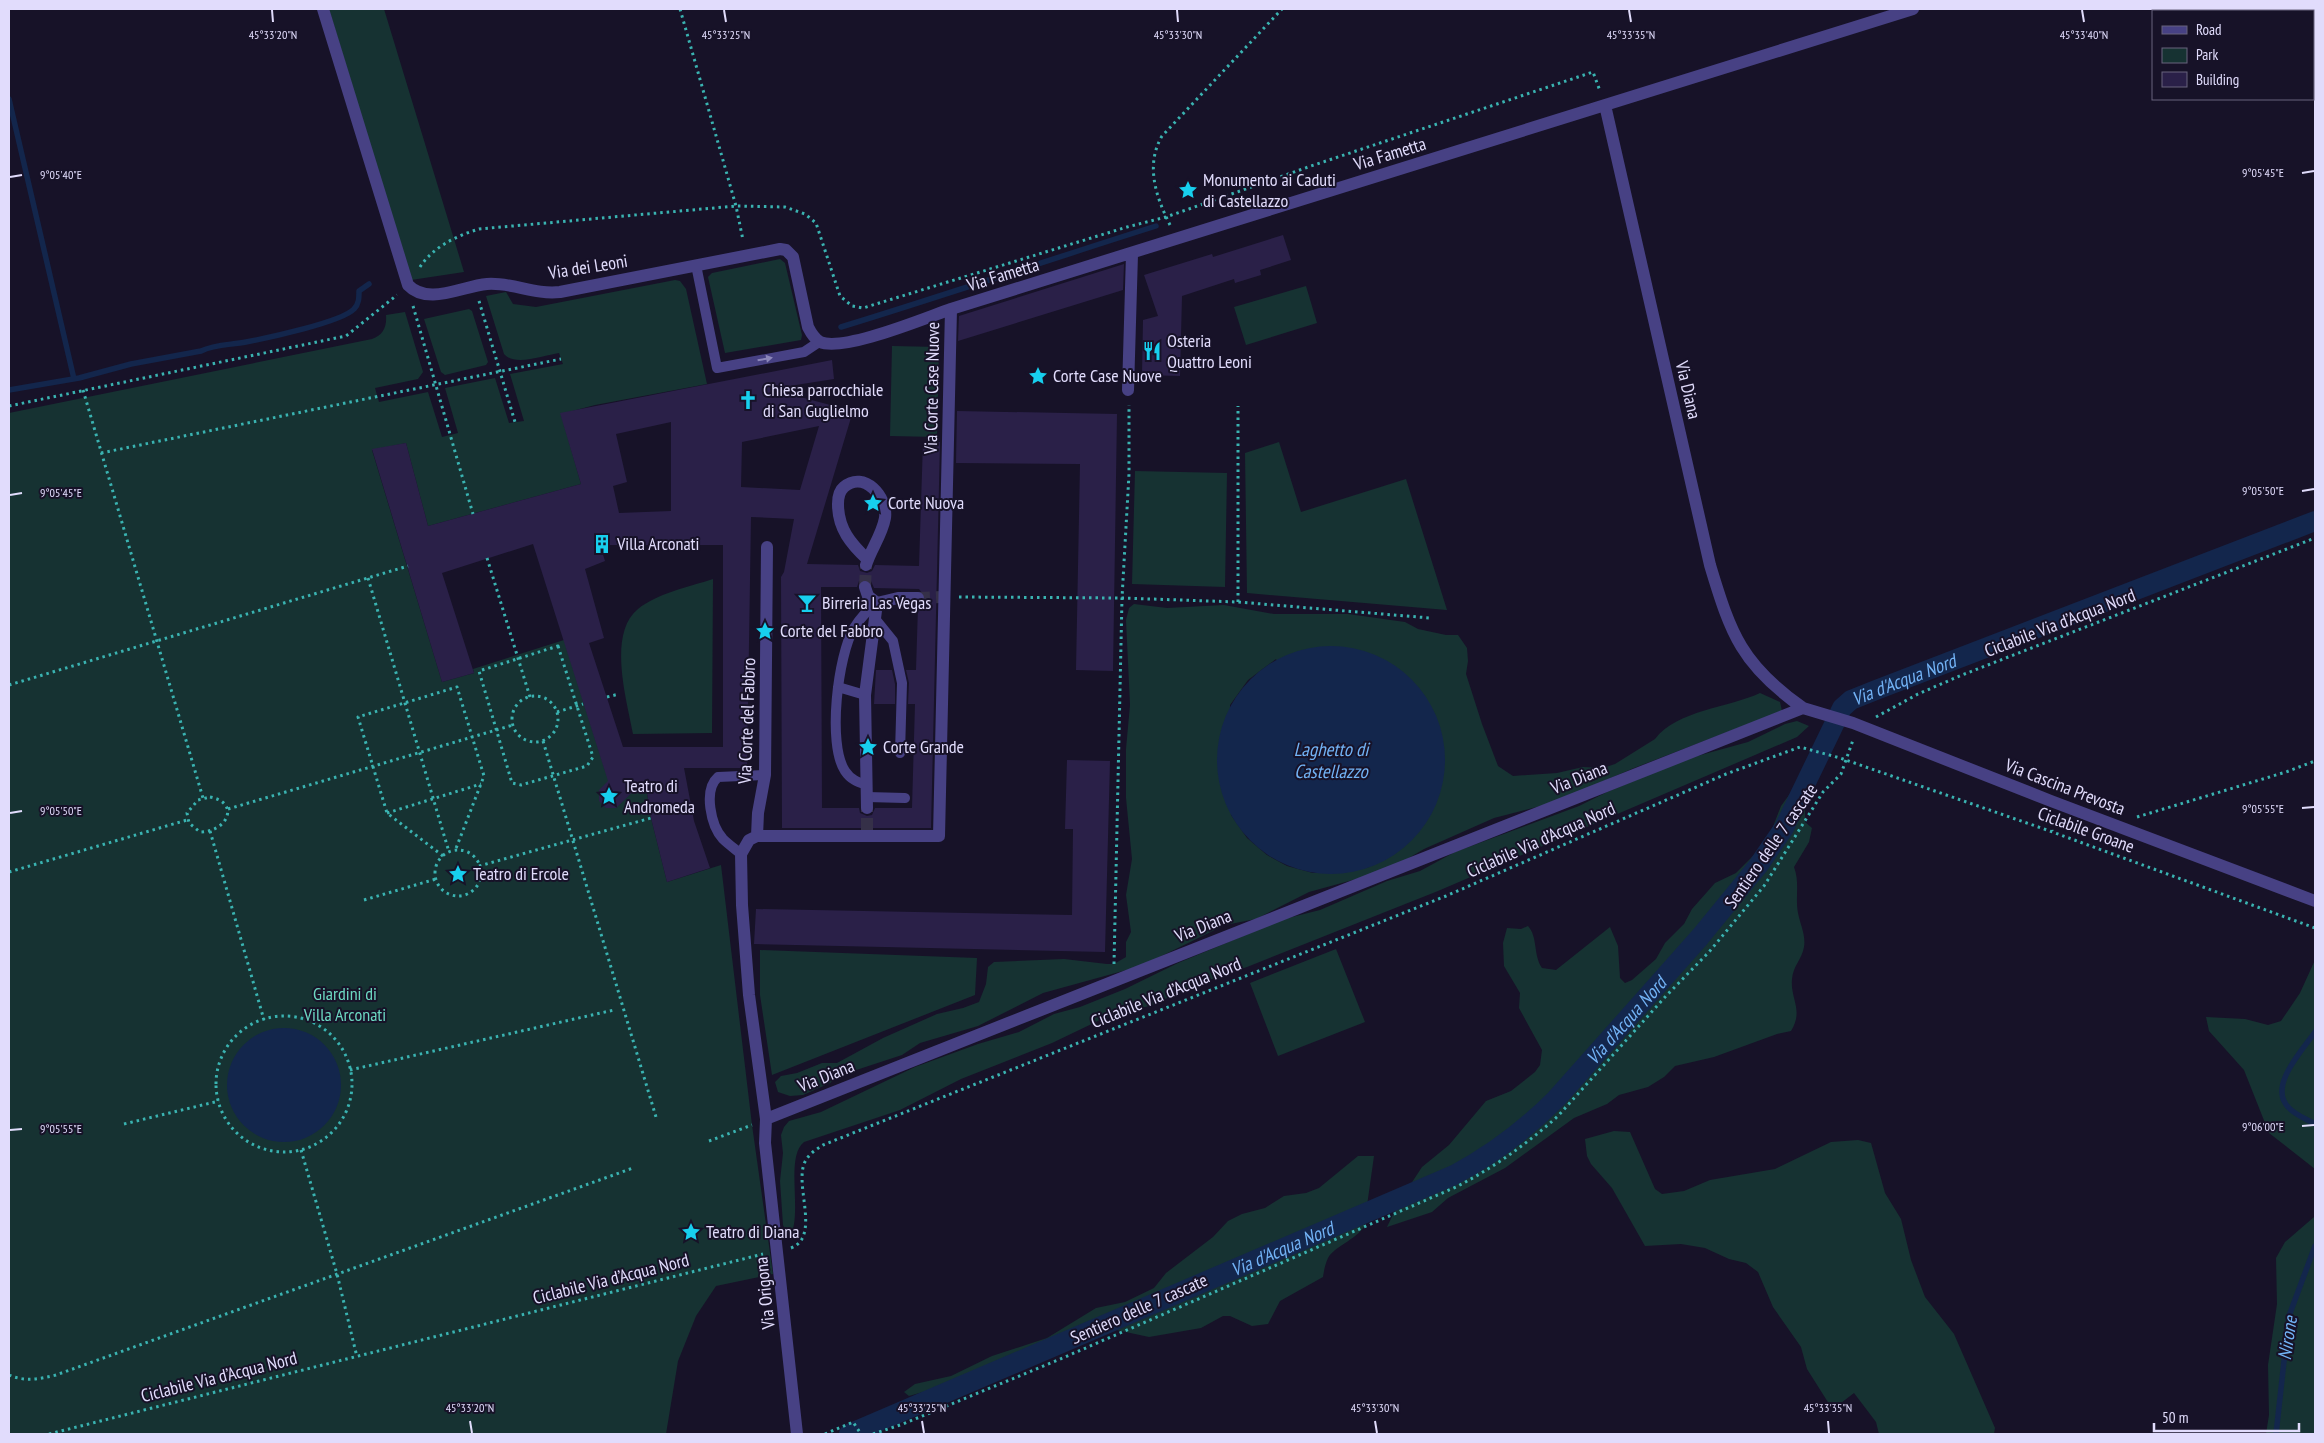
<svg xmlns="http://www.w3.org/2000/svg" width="2324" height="1443" font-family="'PT Sans Narrow',sans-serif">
  <rect width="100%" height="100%" fill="#171228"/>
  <path fill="#163232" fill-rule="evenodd" d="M329 9H384L464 272 411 280Z
    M780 259 785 263 802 335 801 340 725 353 708 277 712 273Z
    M675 280 680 281 686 289 707 384 595 405 561 414 581 484 428 526 406 443 372 450 442 682 474 673 473 669 564 640 605 770 643 768 651 818 667 882 721 865 752 1125 773 1274 716 1286 696 1316 678 1361 666 1434H9V413L372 339C383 335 387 327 386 315L405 312 423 372 418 379 375 388 379 402 428 392 442 437 458 433 445 388 495 378 509 423 524 421 510 374 563 364 559 353C544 355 515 367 504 354L486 296 506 292 513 304 536 307Z
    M1306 286 1317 323 1246 345 1234 307Z
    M469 309 472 311 488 362 486 365 445 375 441 372 424 319Z
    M892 346 939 347 937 437 890 436Z
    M1279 442 1301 512 1406 479 1447 610 1247 593 1245 453Z
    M1135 471 1227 473 1225 587 1132 584Z
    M713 579 712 733 633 734C627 701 607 634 638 609 658 593 689 587 713 579Z
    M1134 604 1167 608 1224 605 1274 614H1348L1405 622 1418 629 1446 635H1458L1467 648 1468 661 1466 674 1482 724 1498 766 1513 776 1557 773 1583 767 1603 768 1615 764 1655 739C1677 710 1728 708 1760 693L1780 702 1782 711 1634 768 1552 803 1494 818 1424 849 1402 862 1360 878 1309 892 1256 919 1225 925 1141 966 1043 993 978 1026 920 1043 902 1055 841 1075 830 1083 803 1095 790 1096 778 1092 775 1082 781 1076 797 1073 822 1063H837L883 1038 937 1014 963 1008 979 1002 986 984 988 967 994 962 1064 959 1107 964H1114L1126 957V942L1131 932 1126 895 1132 859 1126 798V749L1130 705 1126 620 1129 608ZM1276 659 1369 867 1343 873H1313L1287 866 1267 855 1247 838 1231 815 1230 705 1248 680Z
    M1797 721 1809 726 1797 737 1438 891 1247 967 1186 988 1156 1004 1102 1019 1052 1043 961 1079 900 1110 804 1142C784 1158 804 1216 789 1238L783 1225 780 1181 783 1153 781 1135 784 1127 789 1121 821 1112 915 1067 978 1044 1019 1032 1054 1014 1080 1007 1125 989 1178 963 1284 919 1320 910 1387 881 1420 871 1455 852 1579 806 1607 792 1690 758 1748 742 1785 724Z
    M1805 773V822L1812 828 1809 842 1794 867C1800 883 1795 897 1798 913 1800 924 1806 935 1804 947 1802 959 1793 966 1792 979 1790 999 1804 1010 1791 1031L1777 1034 1714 1057 1675 1066 1664 1077 1648 1087 1619 1095 1607 1104 1574 1118 1505 1168 1448 1198 1432 1212 1387 1227 1399 1202 1422 1167 1449 1145 1486 1101 1511 1091 1535 1072 1540 1065 1542 1050 1519 1008 1520 993 1504 966 1503 943 1507 928 1521 929 1528 926C1538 937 1533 955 1542 968L1556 970 1610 927 1618 946 1620 978 1625 983 1632 980 1656 959 1665 943 1684 924 1692 909 1715 883 1736 873 1759 850 1769 837 1781 806Z
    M1336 949 1365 1022 1278 1056 1250 983Z
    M760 950 977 958 975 995 772 1075 760 995Z
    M2315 960V1169L2269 1133 2244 1070 2209 1031 2206 1017 2245 1019 2268 1025 2281 1021 2300 993Z
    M1614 1131 1630 1132 1655 1189 1662 1194 1684 1191 1710 1180 1775 1169 1831 1142 1858 1140 1871 1143 1885 1193 1901 1219 1911 1260 1925 1297 1954 1334 1995 1428 1994 1434H1879L1876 1422 1854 1393 1841 1403 1831 1407 1807 1369 1801 1347 1773 1307 1758 1272 1746 1263 1729 1259 1705 1248 1681 1244 1645 1246 1612 1188 1591 1164 1587 1156 1585 1139Z
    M1358 1156H1374L1364 1227C1355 1240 1334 1247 1328 1258 1325 1264 1324 1271 1323 1277L1280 1301 1268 1324 1252 1326 1230 1316H1223L1201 1328 1149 1337 1098 1326 1081 1329 947 1385 909 1396 904 1392 915 1384 951 1376 992 1356 1047 1338 1096 1308 1125 1302 1154 1288 1166 1273 1213 1237 1228 1221 1242 1214 1265 1208 1284 1196 1306 1193 1319 1188Z
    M2315 1211V1434H2266L2269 1415 2268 1365 2277 1304 2276 1258 2285 1242 2314 1217Z"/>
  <path fill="#13264c" d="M1217 760a114 114 0 1 1 228 0a114 114 0 1 1-228 0Z
    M227 1085a57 57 0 1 1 114 0a57 57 0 1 1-114 0Z"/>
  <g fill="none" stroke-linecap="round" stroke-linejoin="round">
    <path stroke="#13264c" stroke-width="5.5" d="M9 99 74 379
      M841 327C946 295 1051 259 1156 226
      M9 390 79 378 131 364 201 351C215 344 231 345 246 342 267 338 342 322 354 309 359 304 359 298 359 291L369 284
      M2315 1032C2302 1051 2267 1087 2289 1108 2295 1115 2307 1119 2315 1124
      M876 1423 880 1434
      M2276 1434 2289 1316 2315 1246"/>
    <path stroke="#13264c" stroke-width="20" id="s1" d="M849 1434 1454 1175C1492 1155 1525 1130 1556 1099L1700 937 1758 866 1784 828 1842 708 1851 700 1876 690 2315 521"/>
  </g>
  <path fill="#2a2048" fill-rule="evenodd" d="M1283 235 1291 260 1260 270 1261 275 1235 283 1234 279 1182 296 1180 376 1142 375 1143 320 1158 316 1144 275 1212 254 1213 257Z
    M1124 264 1123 290 958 341 959 316Z
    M832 360 834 379 770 389 853 411 807 564 858 565 860 571 867 573 872 571 875 565 919 566 923 442H940L931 828H782L781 577 784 572 794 519 751 517 747 768H684L694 821 710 868 667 882 651 818 645 780 616 808H606L599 801V790L608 781 533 544 442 573 474 673 442 682 372 449 406 443 428 526 581 484 560 413ZM671 422V511L619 513 613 486 627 482 616 434ZM819 426 800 490 741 487 742 442ZM600 545H723V747H623L589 643 604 638 585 569 605 561ZM866 579 871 581 874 588 919 589 926 598 925 602 918 606 916 670H906L909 683 908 704H915L912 808H875L872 815 867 816 860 813 859 808H822L821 587H857L859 581Z
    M957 411 1117 414 1113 671 1076 670 1080 464 956 463Z
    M876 670H892L895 684V704H874Z
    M1067 760 1110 761 1105 952 754 944 756 909 1072 915 1073 829H1065Z"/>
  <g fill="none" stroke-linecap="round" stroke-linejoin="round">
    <path stroke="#353048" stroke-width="12" stroke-dasharray="12 6" stroke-linecap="butt" d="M865 587 866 565
      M918 598 941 597
      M867 830V808"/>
    <path stroke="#3ab3b1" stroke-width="3" stroke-dasharray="2.5 4" stroke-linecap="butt" d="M680 9 736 206 743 240
      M1170 225C1156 197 1145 165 1162 136L1282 9
      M420 267C433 247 456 236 479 229L736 206 785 207 805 214 816 223 840 296 852 306 863 308 1127 227 1166 217 1311 166 1593 72 1600 91
      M479 301 515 422
      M413 306 473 514
      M83 390 203 798
      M9 406 346 336 397 295
      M101 453 561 359
      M487 558 530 697
      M368 578 449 852
      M959 597 1122 598 1238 602 1430 618
      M1238 602V406
      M558 646 593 757 587 766 521 785 512 783 479 671Z
      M9 685 408 566
      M512 719a23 23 0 1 1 46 0a23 23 0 1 1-46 0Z
      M607 697 619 694
      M557 712 583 704
      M1876 717 1918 694 1962 675 2315 538
      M543 741 656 1117
      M210 797C241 803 227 832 200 832L189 823 187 813 198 800Z
      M228 809 513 725
      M387 813 481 784
      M2051 817 2052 831
      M2137 817 2286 772 2315 761
      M210 831 264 1020
      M435 873a23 23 0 1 1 46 0a23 23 0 1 1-46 0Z
      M443 856 387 813 358 717 457 687 484 776 455 851
      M479 866 651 818
      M9 872 187 820
      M364 900 436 879
      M1114 964 1122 598 1129 474V405
      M216 1084a68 68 0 1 1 136 0a68 68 0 1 1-136 0Z
      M350 1070 614 1010
      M124 1124 219 1101
      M709 1141 752 1125
      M301 1150 337 1274 357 1357
      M791 1248C822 1236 792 1182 806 1160 810 1153 817 1149 823 1145L1446 896 1726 774 1800 747 1840 758 2047 830 2315 928
      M9 1375C25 1382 40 1379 56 1375L633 1168
      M49 1434 763 1254
      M825 1434 853 1422 861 1434
      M873 1434 903 1424 1058 1360 1456 1187C1493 1168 1527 1144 1558 1116L1666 996 1709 952 1764 886 1823 792 1841 774 1853 740"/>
    <path stroke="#474184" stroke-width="10" d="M696 265 717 368 804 352 819 342
      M876 620 893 641 902 683 900 753
      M838 687 865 695
      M867 785C858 782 851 780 845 771 827 744 838 655 854 628 860 618 868 610 877 603
      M867 797 905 798
      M741 854C735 849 728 844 723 839 711 826 703 790 718 777L765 775"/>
    <path stroke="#474184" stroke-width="12" d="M323 9 408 285C428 306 462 286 487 284 512 282 534 295 560 292L780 249 786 250 793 257 808 327C811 333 815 339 820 342 844 352 925 318 951 309L1913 9
      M1128 390 1132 254
      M866 565C871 549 882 535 885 518 888 497 864 470 844 487 839 491 838 498 838 504 838 529 851 544 868 560
      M865 587 868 596 877 603
      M1803 708 1853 723 2051 801 2315 901
      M867 808 865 695 877 603 898 598H918
      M757 836 758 813 765 775 767 547
      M766 1119 1803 708C1742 665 1731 635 1710 565L1605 105
      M797 1434 765 1143 766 1119 749 995 742 905 741 854 749 840 757 836H939L951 309"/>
  </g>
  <defs><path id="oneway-solid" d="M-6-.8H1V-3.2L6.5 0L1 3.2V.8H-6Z" transform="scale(1.25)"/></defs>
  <use fill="#8c87ba" href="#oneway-solid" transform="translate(765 359) rotate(-10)"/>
  <path fill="none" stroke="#e1dcfc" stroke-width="2" d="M272 10 273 22M724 10 726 22M1177 10 1178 22M1629 10 1631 22M2082 10 2084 22M2302 173 2314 171M10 177 22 175M2302 491 2314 489M10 495 22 493M2302 808 2314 807M10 813 22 811M2302 1126 2314 1125M10 1130 22 1129M470 1421 472 1433M922 1421 924 1433M1375 1421 1377 1433M1828 1421 1829 1433"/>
  <defs>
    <g id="sight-bare" transform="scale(1.5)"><path d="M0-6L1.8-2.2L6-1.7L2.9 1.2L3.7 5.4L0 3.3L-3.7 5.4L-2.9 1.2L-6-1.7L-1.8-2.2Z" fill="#17cfee" stroke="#171228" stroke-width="2.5" paint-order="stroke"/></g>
    <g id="restaurant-bare" transform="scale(1.5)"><path d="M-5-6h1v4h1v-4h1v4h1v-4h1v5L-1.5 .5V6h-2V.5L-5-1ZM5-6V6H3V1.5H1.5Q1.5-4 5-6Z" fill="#17cfee" stroke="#171228" stroke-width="2.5" paint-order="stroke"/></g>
    <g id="church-bare" transform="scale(1.5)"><path d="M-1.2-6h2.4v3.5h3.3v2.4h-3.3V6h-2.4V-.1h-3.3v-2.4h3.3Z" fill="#17cfee" stroke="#171228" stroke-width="2.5" paint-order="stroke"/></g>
    <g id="building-bare" transform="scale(1.5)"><path d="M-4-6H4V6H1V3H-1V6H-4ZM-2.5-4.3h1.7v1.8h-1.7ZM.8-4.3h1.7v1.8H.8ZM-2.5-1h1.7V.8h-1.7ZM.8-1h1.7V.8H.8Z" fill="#17cfee" stroke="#171228" stroke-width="2.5" paint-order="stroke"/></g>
    <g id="bar-bare" transform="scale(1.5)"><path d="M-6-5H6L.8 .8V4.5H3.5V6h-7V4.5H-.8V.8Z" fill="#17cfee" stroke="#171228" stroke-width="2.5" paint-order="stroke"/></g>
  </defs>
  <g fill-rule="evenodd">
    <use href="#sight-bare" x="1188" y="190"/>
    <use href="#restaurant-bare" x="1152" y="351"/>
    <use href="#sight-bare" x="1038" y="376"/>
    <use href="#church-bare" x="748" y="400"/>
    <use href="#sight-bare" x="873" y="503"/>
    <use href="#building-bare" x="602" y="544"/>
    <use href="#bar-bare" x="807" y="603"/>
    <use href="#sight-bare" x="765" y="631"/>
    <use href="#sight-bare" x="868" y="747"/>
    <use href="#sight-bare" x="609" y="796"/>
    <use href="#sight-bare" x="458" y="874"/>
    <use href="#sight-bare" x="691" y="1232"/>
  </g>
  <g text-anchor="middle" stroke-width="4" stroke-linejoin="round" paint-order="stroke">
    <g font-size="18" fill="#e1dcfc" stroke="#171228">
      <text transform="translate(1390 154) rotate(-17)" y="6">Via Fametta</text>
      <text transform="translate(588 267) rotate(-9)" y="6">Via dei Leoni</text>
      <text transform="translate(1003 275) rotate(-17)" y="6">Via Fametta</text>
      <text transform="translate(932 388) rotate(-89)" y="6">Via Corte Case Nuove</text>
      <text transform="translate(1688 390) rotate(77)" y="6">Via Diana</text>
      <text transform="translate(2060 623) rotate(-21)" y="6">Ciclabile Via d’Acqua Nord</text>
      <text transform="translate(747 721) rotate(-88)" y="6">Via Corte del Fabbro</text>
      <text transform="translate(1579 778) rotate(-22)" y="6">Via Diana</text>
      <text transform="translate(2065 787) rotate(21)" y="6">Via Cascina Prevosta</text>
      <text transform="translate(2086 830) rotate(20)" y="6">Ciclabile Groane</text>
      <text transform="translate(1541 840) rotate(-24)" y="6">Ciclabile Via d’Acqua Nord</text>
      <text transform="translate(1771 846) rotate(-55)" y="6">Sentiero delle 7 cascate</text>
      <text transform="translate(1203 926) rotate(-22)" y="6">Via Diana</text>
      <text transform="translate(1166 993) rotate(-22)" y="6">Ciclabile Via d’Acqua Nord</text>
      <text transform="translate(826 1076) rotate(-22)" y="6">Via Diana</text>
      <text transform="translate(611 1279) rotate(-14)" y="6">Ciclabile Via d’Acqua Nord</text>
      <text transform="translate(765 1293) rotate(-96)" y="6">Via Origona</text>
      <text transform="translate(1139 1309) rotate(-24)" y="6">Sentiero delle 7 cascate</text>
      <text transform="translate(219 1377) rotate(-14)" y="6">Ciclabile Via d’Acqua Nord</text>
    </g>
    <g font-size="18" fill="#e1dcfc" stroke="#171228" text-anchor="start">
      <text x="1203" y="186">Monumento ai Caduti<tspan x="1203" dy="21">di Castellazzo</tspan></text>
      <text x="1167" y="347">Osteria<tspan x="1167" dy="21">Quattro Leoni</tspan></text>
      <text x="1053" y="382">Corte Case Nuove</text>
      <text x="763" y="396">Chiesa parrocchiale<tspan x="763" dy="21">di San Guglielmo</tspan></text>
      <text x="888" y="509">Corte Nuova</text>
      <text x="617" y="550">Villa Arconati</text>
      <text x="822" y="609">Birreria Las Vegas</text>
      <text x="780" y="637">Corte del Fabbro</text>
      <text x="883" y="753">Corte Grande</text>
      <text x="624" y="792">Teatro di<tspan x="624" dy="21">Andromeda</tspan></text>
      <text x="473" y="880">Teatro di Ercole</text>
      <text x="706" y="1238">Teatro di Diana</text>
    </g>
    <g font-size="18" fill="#6cd8c2" stroke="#171228">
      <text x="345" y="1000">Giardini di<tspan x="345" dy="21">Villa Arconati</tspan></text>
    </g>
    <g font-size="19" font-style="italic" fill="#72b2f5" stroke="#171228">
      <text dy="7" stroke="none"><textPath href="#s1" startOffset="1342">Via d'Acqua Nord</textPath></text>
      <text x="1331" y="756">Laghetto di<tspan x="1331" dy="22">Castellazzo</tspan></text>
      <text dy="7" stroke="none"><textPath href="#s1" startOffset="891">Via d'Acqua Nord</textPath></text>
      <text dy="7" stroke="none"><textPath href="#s1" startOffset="471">Via d'Acqua Nord</textPath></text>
      <text transform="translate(2287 1338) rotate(-82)" y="7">Nirone</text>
    </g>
  </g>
  <g font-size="12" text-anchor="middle" fill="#e1dcfc" stroke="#171228" stroke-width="4" stroke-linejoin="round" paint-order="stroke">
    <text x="273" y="39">45°33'20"N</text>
    <text x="726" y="39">45°33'25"N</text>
    <text x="1178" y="39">45°33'30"N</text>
    <text x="1631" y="39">45°33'35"N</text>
    <text x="2084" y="39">45°33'40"N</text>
    <text x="2263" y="177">9°05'45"E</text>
    <text x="61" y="179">9°05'40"E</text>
    <text x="2263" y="495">9°05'50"E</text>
    <text x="61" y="497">9°05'45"E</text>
    <text x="2263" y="813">9°05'55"E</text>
    <text x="61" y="815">9°05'50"E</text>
    <text x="2263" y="1131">9°06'00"E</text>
    <text x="61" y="1133">9°05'55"E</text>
    <text x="470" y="1412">45°33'20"N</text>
    <text x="922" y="1412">45°33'25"N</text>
    <text x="1375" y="1412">45°33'30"N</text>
    <text x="1828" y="1412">45°33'35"N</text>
  </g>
  <rect width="2324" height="1443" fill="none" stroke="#e1dcfc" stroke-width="20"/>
  <rect x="2152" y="10" width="162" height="90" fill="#171228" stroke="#68637d"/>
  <rect x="2162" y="26" width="25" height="8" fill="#474184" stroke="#68637d"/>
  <text x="2196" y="35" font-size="15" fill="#e1dcfc">Road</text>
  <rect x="2162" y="48" width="25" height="15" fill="#163232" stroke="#68637d"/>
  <text x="2196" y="60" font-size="15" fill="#e1dcfc">Park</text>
  <rect x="2162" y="72" width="25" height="15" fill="#2a2048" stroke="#68637d"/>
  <text x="2196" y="85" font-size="15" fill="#e1dcfc">Building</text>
  <path d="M2154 1423v8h145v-8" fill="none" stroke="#e1dcfc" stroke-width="2.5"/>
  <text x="2162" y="1423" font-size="15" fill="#e1dcfc" stroke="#171228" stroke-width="4" paint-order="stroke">50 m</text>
</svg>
